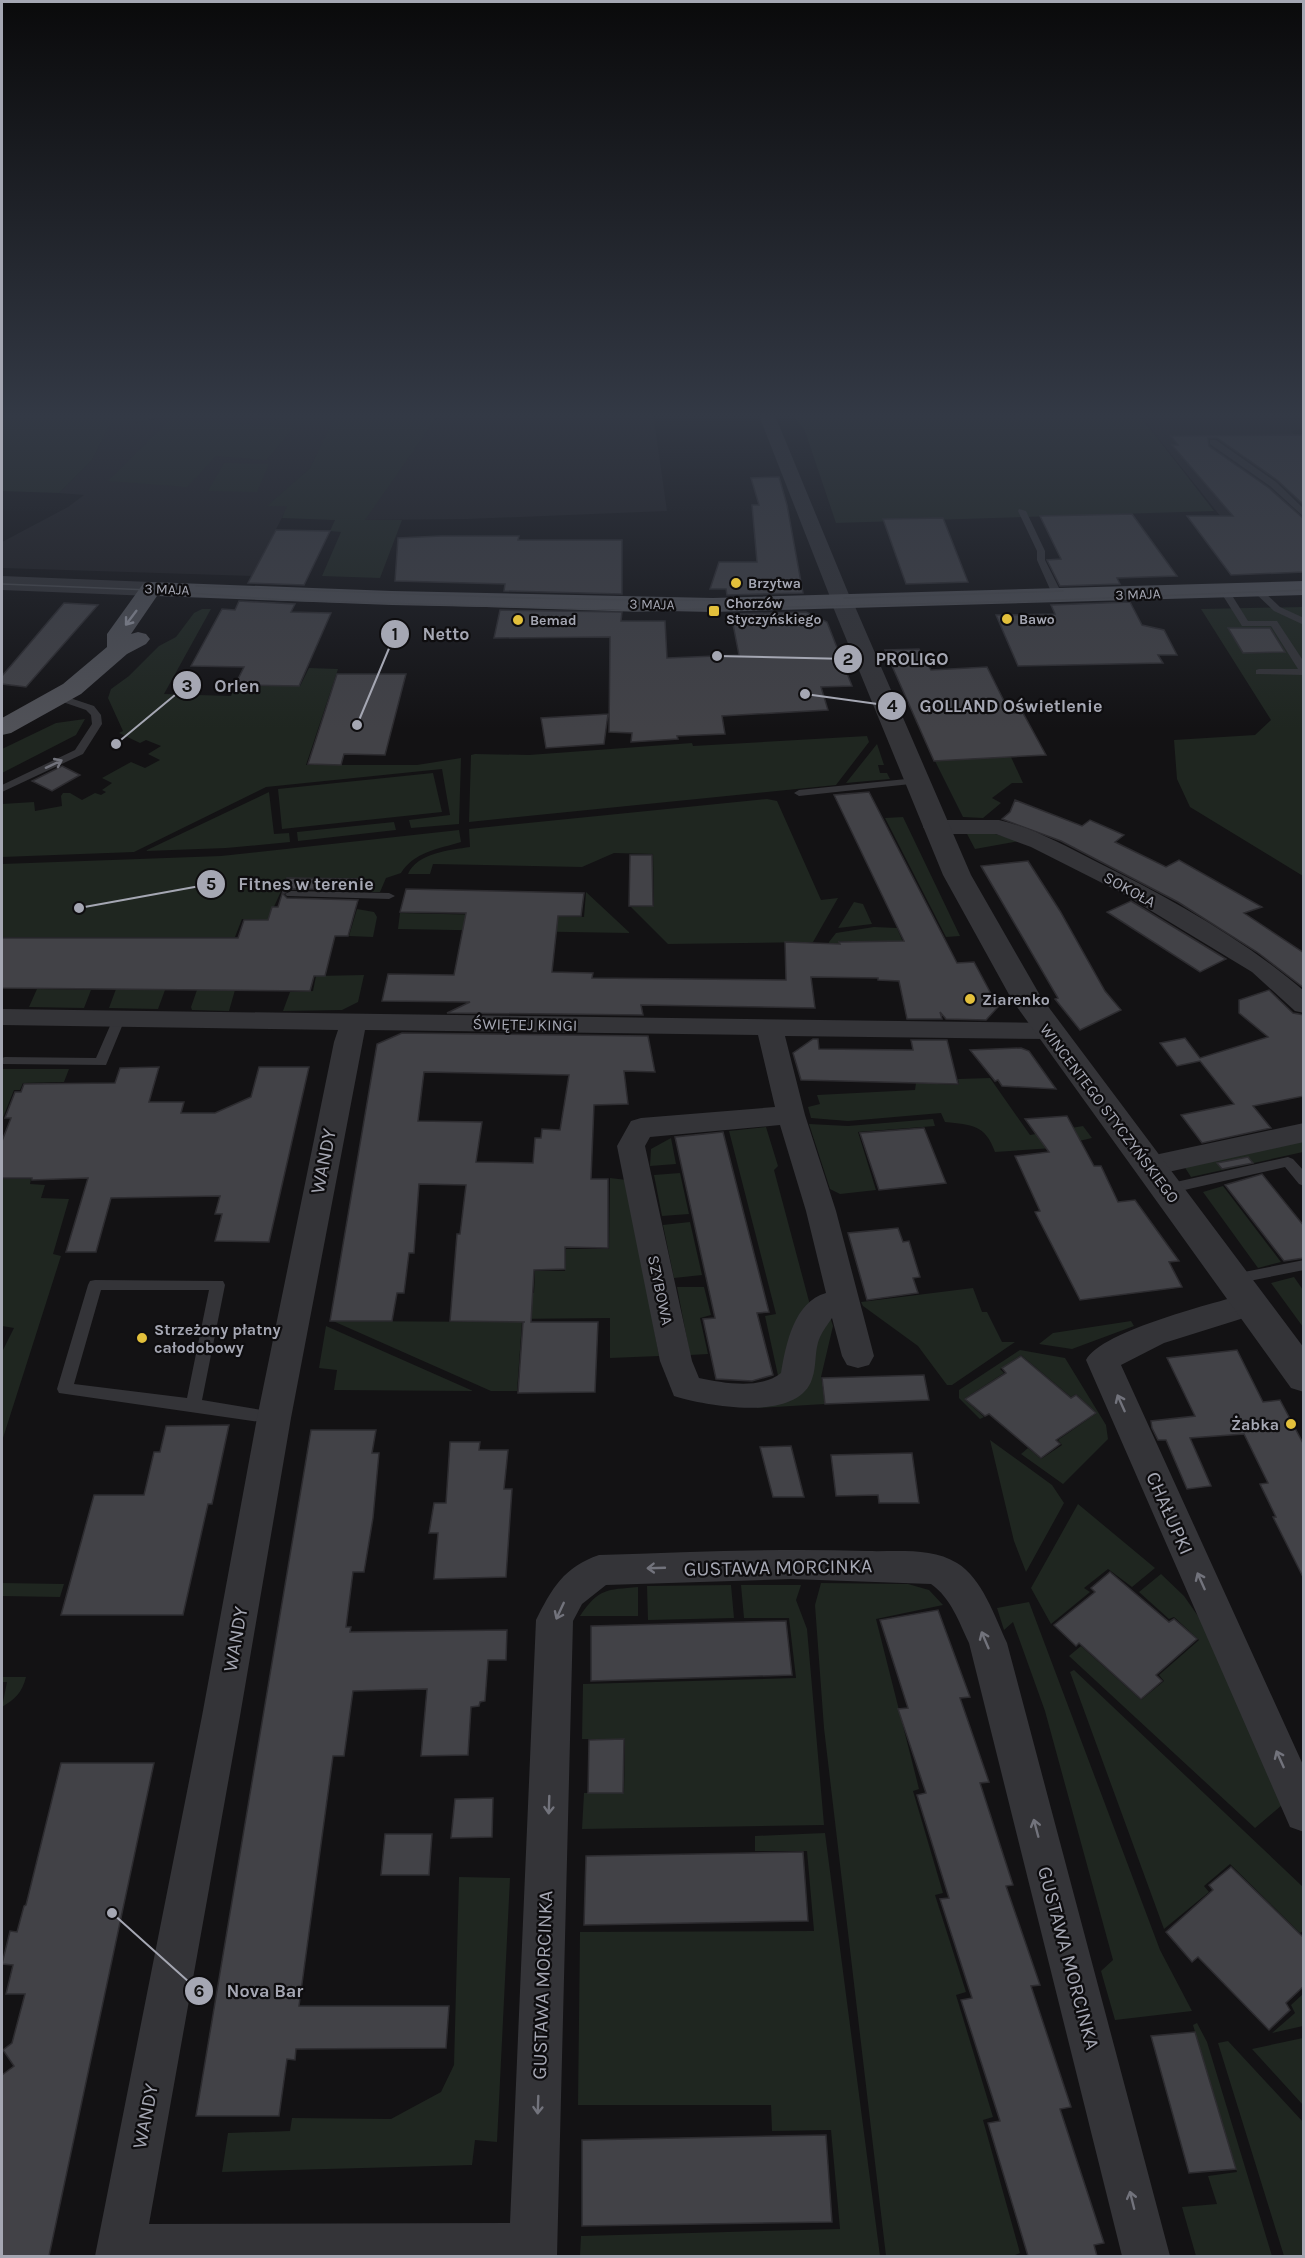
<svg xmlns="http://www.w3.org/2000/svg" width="1305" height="2258" font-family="Karla,sans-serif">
  <rect width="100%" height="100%" fill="#131214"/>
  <path fill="#1f1e21" d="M161 413H246L254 418H273L282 422 334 421 310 468 268 506H288L252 576 2 568V542L68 507 84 495 59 493 92 460 112 420 138 423 155 419Z
    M440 413H653L667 511 468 519 364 520Z
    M1138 413H1303V429L1291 431 1303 444V525L1229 527Z"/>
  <path fill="#1f2620" d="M2 413H161C147 425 129 422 112 420L92 460 59 493 2 491Z
    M246 413H440L365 520H402L380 578 322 576 341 532 330 531 335 520 282 518 287 506H267L310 468 333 421 282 422 273 418H254Z
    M792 413H1138L1214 511 836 523 805 431Z
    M171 419 294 428 266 460 216 456 187 487 108 481Z
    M224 463 269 464 257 492 208 491Z
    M1303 607H1304L1303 876 1190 807 1177 779 1174 740 1255 735 1271 720 1201 609Z
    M202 609H211L164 694 231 696 236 685 300 686 309 668 338 669 306 765H417L461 758 459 824 411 828 409 820 450 815 442 769 266 787 134 852 2 857V804L34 802 35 811 62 806 61 796 63 793H70L82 800 95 793 101 795 106 792 102 790 112 783 102 778 131 762 145 768 160 760 148 754 161 746 146 740 140 743 119 733 123 731 108 698 111 689 129 676 159 646 176 637 194 613Z
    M85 719 76 735 2 773V749L56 723Z
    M867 736 869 742 836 785 469 822 471 755 475 754 529 755 692 743 693 746Z
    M877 744 884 765H878L880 773H887L890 779 846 783Z
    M1011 757 1023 783H1012L992 798 1001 803 983 818 963 817 935 761Z
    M433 773 442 812 282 829 278 789Z
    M269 792 274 834 289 833 290 842 226 848 145 851Z
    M767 799 777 801 821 900 838 898 813 942 668 944 631 907 654 906 653 854 614 853 582 867 433 864 430 874H408C417 853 450 850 470 847L469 829Z
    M903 817 960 936 946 937 885 818Z
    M394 822 396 830 298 841 297 832Z
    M459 830 461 842C438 849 414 852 401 873L386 878 380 892H367L370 879 287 878 268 920 242 919 235 937H2V864L221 856Z
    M966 832 992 833 1020 841 975 849Z
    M586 892 630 933 398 929 400 913 584 917Z
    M854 902 863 904 872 924 838 928Z
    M357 909 374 912 377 917 373 937 349 936Z
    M874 927 897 928 903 942 839 941V948L829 947V942L836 933Z
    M364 975 358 1002 342 1010 283 1011 290 992 313 991 316 976Z
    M37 989 91 990 84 1008 29 1007Z
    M116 989 165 990 158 1009 109 1008Z
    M197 990H235L229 1011 192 1010 191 1007Z
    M2 1069H69L64 1082 23 1083 20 1090H14L2 1120Z
    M990 1078 1030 1135 1083 1126 1092 1138 1079 1141 1082 1146 995 1152C985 1124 972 1125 945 1122L941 1113 848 1121 811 1118 808 1107 820 1104 817 1095 915 1090 916 1083 959 1085 958 1079Z
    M933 1119 935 1126 858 1132 876 1190 840 1194 830 1189 809 1124 848 1126Z
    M766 1127 778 1166 774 1170 810 1305 779 1380 765 1316 776 1314 729 1131Z
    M671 1138 676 1164 650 1166 651 1149Z
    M1303 1139V1152L1191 1177 1184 1166Z
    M680 1173 689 1214 662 1216 654 1175Z
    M610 1178 627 1180 659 1356 610 1358V1318L498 1319 500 1293H534L535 1271H565L566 1249H609Z
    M2 1179H31L30 1184 45 1185 41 1198 69 1199 53 1254 61 1256 2 1441V1352L14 1328 2 1326Z
    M1223 1186 1281 1262 1258 1268 1203 1192Z
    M690 1222 702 1275 674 1278 663 1225Z
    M1294 1277 1303 1290V1327L1271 1283Z
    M677 1287H704L711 1315 700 1318 708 1354 690 1355Z
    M973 1288 982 1312H987L1002 1342H1015L952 1385H947L918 1346 863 1306 861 1302Z
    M829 1314 833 1326 821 1377 825 1404 757 1408 756 1397 784 1393Z
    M333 1321 522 1322 517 1391H491Z
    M1131 1321 1134 1326 1072 1349 1039 1344 1053 1333Z
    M326 1326 473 1391 334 1390 337 1370 319 1368Z
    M1020 1350 1065 1358 1106 1425 1108 1439 1063 1484 1021 1454 1028 1448 1041 1459 1062 1445 1058 1440 1097 1413 1076 1394 1071 1397 1021 1355 1000 1369 1004 1373 964 1399 984 1417 980 1419 959 1398V1390Z
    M990 1440 1052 1485 1064 1503 1026 1572 1014 1541Z
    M1078 1504 1155 1568 1132 1587 1108 1569 1084 1588 1090 1592 1051 1624 1031 1588Z
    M1161 1574 1184 1596 1200 1619 1282 1805 1255 1828 1069 1656 1081 1646 1141 1700 1164 1681 1159 1675 1199 1640 1174 1617 1169 1619 1139 1592Z
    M2 1583 64 1584 60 1597 2 1596Z
    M821 1583 908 1584 929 1590 943 1605 876 1619 919 1789 913 1791 943 1893 935 1895 966 1992 956 1995 993 2117 983 2120 1020 2253 1013 2256H886L824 1728 815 1605Z
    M731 1585 734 1618 648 1620 647 1586Z
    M741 1585H801L796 1600 807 1629 824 1825 582 1829 584 1793H624L625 1739H582L583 1684 796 1678 789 1618H744Z
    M638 1587V1616H580C599 1588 606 1590 638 1587Z
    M1029 1602 1160 1950 1192 2011 1115 2020 1101 1971 1113 1960 1045 1711 1013 1622 1004 1630 997 1608Z
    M1074 1670 1303 1887V1931L1300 1933 1230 1864 1204 1886 1209 1892 1164 1929 1070 1672Z
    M2 1677H26C22 1693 15 1699 2 1707L7 1682H2Z
    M825 1833 880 2256H580L581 2236 840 2229 831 2130 772 2131 771 2105H578L580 1932 814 1931 807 1851H755V1836Z
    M459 1877 510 1878 497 2142 475 2140 472 2165 222 2172 228 2133 290 2131 292 2118 391 2119 441 2092 454 2065Z
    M1303 1994V2026L1272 2033 1295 2013 1291 2005Z
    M1197 2023 1207 2042 1272 2256H1196L1182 2207 1217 2204 1208 2176 1237 2172 1193 2025Z
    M1303 2038H1304L1303 2105 1252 2049Z
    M1228 2041 1303 2122V2256H1284L1218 2043Z"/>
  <path fill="#424247" stroke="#2d2c30" stroke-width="1.5" fill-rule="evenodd" d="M1304 435V505L1277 480 1217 438H1208L1209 446 1269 488 1304 519V572L1231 575 1187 516H1233L1172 445H1178L1171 436Z
    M779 477 787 505 803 593 727 595 726 589H710L719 562H757L752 505H759L751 478Z
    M1132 514 1177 576 1117 578 1120 584 1060 586 1047 560 1061 559 1040 516Z
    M943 518 968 582 906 584 883 519Z
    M276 530 330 531 304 585 248 583Z
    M441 536H519L518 540H622V594L504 591 505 584 395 581 398 538Z
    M239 601 295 604 291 612 331 613 299 686 235 685 244 667 191 666 222 609 235 610Z
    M1130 602 1142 625 1164 630 1177 655H1158L1163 663 1018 666 996 615 1055 614 1051 605Z
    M64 603 98 605 26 687 2 684V676Z
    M500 610 622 612 621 621H665L667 658 739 655 731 614 806 612 827 622 852 686 821 687 828 710 722 716 725 734 677 736 678 739 631 742 632 733 609 732 610 637 494 638Z
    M1228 628H1270L1285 652 1243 653Z
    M919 649 931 670 987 667 1010 713H1023L1046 755 934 761 885 650Z
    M337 674H406L385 755 344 754 341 765 308 764Z
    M608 714 604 744 546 748 541 718Z
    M62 766 80 775 52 791 32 781Z
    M869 792 957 963 974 962 998 1007 986 1020 946 1019 940 1012 942 1019H907L899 981 878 980V978L811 977 815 1008 641 1005 643 1015 447 1013 470 1002 382 1001 388 974 454 975 466 913 400 912 406 889 584 893 581 916H558L552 972 593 973 592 978 786 980 785 942 840 944 839 942 904 941 834 795Z
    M1015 800 1082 826 1090 820 1124 835 1115 842 1166 867 1179 860 1262 907 1244 913 1304 953V988L1257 952 1178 902 1061 841 1002 819 1010 812Z
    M630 855H652L653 906H629Z
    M1028 861 1060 911 1105 991 1121 1010 1080 1030 1055 999 1058 998 981 866Z
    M287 878 364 879 361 890 291 889 283 894 287 898 358 900 348 936H335L325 976H314L310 991 2 988V938H238L244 920H268L272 907H278Z
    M1131 901 1226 959 1200 972 1107 912Z
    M1269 990 1293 1013 1304 1015V1096L1253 1106 1271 1128 1202 1143 1181 1115 1234 1104 1200 1061 1177 1066 1160 1043 1185 1038 1200 1058 1268 1037 1239 1013V1000Z
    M402 1033 648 1036 655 1072 624 1071 628 1104 594 1105 591 1179H608V1248L565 1247V1269L534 1270 531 1322H598L595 1392 518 1393 523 1322H525L450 1321 457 1234H460L466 1185 419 1184 414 1253H409L404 1293H397L392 1321H330L377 1044ZM424 1072 569 1075 560 1130 542 1129 541 1138H535L533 1163 476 1162 482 1122 418 1121Z
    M813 1039H818L819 1049 913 1050 911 1040H947L958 1084 801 1080 793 1053Z
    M1021 1048 1029 1051 1056 1089 1002 1086 998 1080 995 1081 970 1050Z
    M159 1067 149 1102H184L181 1113H215L251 1097 259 1067H309L269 1242 215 1241 222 1214H215L220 1196 111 1198 96 1252H66L88 1178 32 1180V1178H2V1141L11 1118H5L15 1092H21L24 1084 115 1083 120 1068Z
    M1067 1116 1094 1166H1101L1118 1202 1135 1200 1179 1261 1169 1262 1182 1287 1080 1300 1035 1212 1040 1211 1015 1156 1049 1152 1025 1119Z
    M924 1128 946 1183 879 1190 860 1133Z
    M723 1132 769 1312 757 1313 773 1375 752 1381 716 1379 703 1319 715 1318 675 1137Z
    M1248 1157 1253 1163 1222 1169 1217 1163Z
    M1262 1174 1304 1226V1258L1284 1261 1225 1185Z
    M898 1228 903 1242 909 1241 920 1277 913 1278 918 1293 867 1300 848 1233Z
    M1237 1350 1263 1402 1280 1400 1304 1445V1579L1273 1517H1276L1260 1484 1268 1483 1244 1434 1190 1438 1211 1486 1187 1489 1166 1440H1158L1152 1428 1151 1421 1195 1416 1167 1358Z
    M1021 1356 1071 1398 1076 1395 1096 1413 1056 1440 1060 1444 1041 1458 989 1414 985 1416 965 1399 1006 1373 1002 1368Z
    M924 1375 929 1400 825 1404 822 1378Z
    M229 1425 212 1504H208L183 1615H61L94 1495H144L154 1452H160L166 1426Z
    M311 1430H376L372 1453H379L373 1518 364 1572H353L346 1627H351L350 1632 507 1630 506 1660H488L485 1701 480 1702 479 1706 471 1707 468 1755 421 1756 427 1689 353 1691 344 1756H333L299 2006H449L446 2048 296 2049 295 2060 287 2059 279 2116H196Z
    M450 1442H480L479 1450H508L504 1489H512L506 1577 434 1579 438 1533H429L434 1503H446Z
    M791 1446 804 1497H773L760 1447Z
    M912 1453 919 1503H879L878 1495 836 1496 831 1455Z
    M1110 1572 1169 1622 1174 1619 1197 1639 1156 1675 1162 1681 1141 1699 1079 1643 1076 1646 1054 1625 1095 1592 1091 1588Z
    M938 1610 970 1697 960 1698 989 1782 980 1783 1013 1885 1006 1886 1040 1985 1031 1986 1071 2107 1060 2109 1104 2243 1094 2245 1097 2256H1028L988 2123 1000 2121 961 2000 972 1998 940 1899 949 1898 917 1795 926 1793 898 1709 908 1708 880 1620Z
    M786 1621 792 1675 591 1681V1626Z
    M624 1739 623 1793H588L589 1740Z
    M61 1763H154L49 2256H2V2075L14 2066 3 2050 12 2043 25 1994H6L13 1965 2 1964 10 1931 17 1932 24 1906 26 1905Z
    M493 1798 492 1837 451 1838 455 1799Z
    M385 1834H432L429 1875H381Z
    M803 1852 808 1921 584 1925 586 1856Z
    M1231 1867 1304 1938V1986L1286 2003 1290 2010 1269 2030 1198 1957 1192 1962 1166 1932 1213 1890 1209 1885Z
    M1195 2032 1236 2169 1189 2173 1151 2036Z
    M826 2135 832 2222 582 2226V2140Z"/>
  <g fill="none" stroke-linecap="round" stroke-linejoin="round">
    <path fill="#343438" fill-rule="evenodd" d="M1210 440H1216L1276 482 1304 509V517L1270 486 1210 444Z
      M1019 509 1026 511 1045 551V560L1063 596 1061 598 1053 596 1037 560V551L1018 511Z
      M1254 588H1260L1280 607 1304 618V625L1274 611 1254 592Z
      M1222 589H1228L1248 621H1277L1304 662V675L1256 674V670L1259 669H1298L1271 626H1242L1220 591Z
      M58 694 94 706 101 715 102 724 83 754 2 792V785L75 750 92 724 91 715 86 710 54 699 53 697Z
      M916 778 921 781 920 783 799 796 794 793 799 790Z
      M291 891 389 893 395 896 389 899 287 896 285 894Z
      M119 1015 125 1019 106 1065 2 1064V1058L5 1057 96 1058 113 1019Z
      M1288 1157 1293 1159 1304 1171V1186L1299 1184 1285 1167 1167 1194 1160 1189 1167 1184Z
      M1304 1260V1270L1234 1284 1229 1283 1227 1279 1229 1275Z
      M95 1280 223 1281 225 1285 202 1400 274 1412 280 1414 282 1418 280 1422 274 1424 59 1393 57 1389 88 1285 90 1281ZM101 1290H209L187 1398 74 1384Z"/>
    <path fill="#343438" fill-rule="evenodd" d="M758 413H774L852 602 849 606H835L832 602Z
      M935 820H999C1033 828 1064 845 1095 861 1166 896 1244 939 1304 991V1013L1295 1011 1252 972 1120 892 1031 847 996 834H935L927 832 923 827 927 822Z
      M2 1009 1049 1023 1058 1025 1062 1031 1058 1037 1049 1039 785 1036 805 1115 836 1211 874 1356 869 1365 858 1368 847 1365 842 1356 832 1318C828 1324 823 1330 820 1337 814 1350 817 1366 812 1379 798 1423 706 1406 674 1396L660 1361 617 1146 631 1121 641 1118 775 1107 758 1035 365 1030 291 1418 240 1716 149 2224 510 2223 536 1620C552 1588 564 1567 599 1555 689 1552 778 1548 867 1551 896 1552 931 1547 957 1563 982 1578 995 1617 1007 1643L1170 2256H1122L969 1643C959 1622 951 1598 931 1584L791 1579 606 1585 582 1604 573 1621 557 2256H95L202 1716 257 1418 334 1042 338 1030 2 1025ZM780 1125 806 1211 826 1293C794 1302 786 1344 781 1373 760 1390 723 1383 699 1378L692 1361 645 1146 650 1137Z
      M1304 1123V1142L1150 1176 1140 1173 1135 1166 1140 1159 1150 1156Z
      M1252 1292 1263 1296 1268 1304 1263 1312 1164 1343 1121 1365 1304 1767V1832L1290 1827 1086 1360C1102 1330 1216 1303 1252 1292Z"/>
    <path fill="#343438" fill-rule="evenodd" d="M2 576 151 582 159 584 162 589 159 594 151 596 2 590Z
      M842 595 850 597 853 602 971 875 1041 997 1304 1348V1392L1291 1388 1012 1000 943 875 831 602 834 597Z"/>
    <path fill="#505157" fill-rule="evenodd" d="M1304 581V595L713 612 392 605 157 596 131 634 138 632 146 634 150 639 146 644 127 654 81 694 11 733 2 735V718L63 684 107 647V634L143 584 151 582 392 591 713 598Z"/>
    <path stroke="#4d4e53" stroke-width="1.5" d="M2 584 150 590 284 600 636 611 1035 601 1304 590
      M196 586C399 593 602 604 805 599
      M844 598 1063 591"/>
  </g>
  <defs><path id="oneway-shaft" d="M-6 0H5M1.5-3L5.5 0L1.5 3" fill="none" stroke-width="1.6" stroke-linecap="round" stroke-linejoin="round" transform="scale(1.5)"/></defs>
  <use stroke="#9496a1" href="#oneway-shaft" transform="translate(131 618) rotate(127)"/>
  <g stroke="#72737c">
    <use href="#oneway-shaft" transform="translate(54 764) rotate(-25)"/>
    <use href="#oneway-shaft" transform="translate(1121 1403) rotate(-114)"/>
    <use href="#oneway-shaft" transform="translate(656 1568) rotate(178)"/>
    <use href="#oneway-shaft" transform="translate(1201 1581) rotate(-114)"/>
    <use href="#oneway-shaft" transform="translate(560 1611) rotate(115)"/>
    <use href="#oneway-shaft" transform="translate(985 1640) rotate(-113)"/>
    <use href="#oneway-shaft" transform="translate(1280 1759) rotate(-114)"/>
    <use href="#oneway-shaft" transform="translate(549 1805) rotate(92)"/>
    <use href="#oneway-shaft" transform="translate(1036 1828) rotate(-105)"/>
    <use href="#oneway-shaft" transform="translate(538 2105) rotate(92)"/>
    <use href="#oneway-shaft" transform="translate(1132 2200) rotate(-104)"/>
  </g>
  <linearGradient id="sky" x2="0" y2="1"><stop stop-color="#0a0a0b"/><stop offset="0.57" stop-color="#333945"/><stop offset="1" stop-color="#333945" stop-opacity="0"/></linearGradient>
  <rect width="1305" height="729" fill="url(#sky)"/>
  <g fill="#e3c03b" stroke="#0e0d0f" stroke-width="2">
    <circle cx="736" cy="583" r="6"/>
    <rect x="708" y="605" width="12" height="12" rx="3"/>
    <circle cx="1007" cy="619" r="6"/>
    <circle cx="518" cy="620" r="6"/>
    <circle cx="970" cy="999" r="6"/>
    <circle cx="142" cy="1338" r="6"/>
    <circle cx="1291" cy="1424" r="6"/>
  </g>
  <g text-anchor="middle" stroke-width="4.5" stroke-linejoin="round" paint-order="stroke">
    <g font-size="14" font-weight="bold" fill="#a5a7b3" stroke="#0e0d0f" text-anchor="start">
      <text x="748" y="588">Brzytwa</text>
      <text x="726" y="608">Chorzów<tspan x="726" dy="16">Styczyńskiego</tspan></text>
      <text x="1019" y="624">Bawo</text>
      <text x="530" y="625">Bemad</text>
    </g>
    <g font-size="14" fill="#a5a7b3" stroke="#0e0d0f">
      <text transform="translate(167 589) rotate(2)" y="5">3 MAJA</text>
      <text transform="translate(1138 594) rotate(-2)" y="5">3 MAJA</text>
      <text transform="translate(652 604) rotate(1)" y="5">3 MAJA</text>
    </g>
    <g font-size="16" fill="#a5a7b3" stroke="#0e0d0f">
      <text transform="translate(1130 889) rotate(29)" y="6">SOKOŁA</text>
      <text transform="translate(525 1024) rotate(1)" y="6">ŚWIĘTEJ KINGI</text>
      <text transform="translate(1110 1113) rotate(53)" y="6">WINCENTEGO STYCZYŃSKIEGO</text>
      <text transform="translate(661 1290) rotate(78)" y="6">SZYBOWA</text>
    </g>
    <g font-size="16" font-weight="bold" fill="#a5a7b3" stroke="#0e0d0f" text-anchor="start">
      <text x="982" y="1005">Ziarenko</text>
      <text x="154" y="1335">Strzeżony płatny<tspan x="154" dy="18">całodobowy</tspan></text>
      <text x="1279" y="1430" text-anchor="end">Żabka</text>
    </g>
    <g font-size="20" fill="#a5a7b3" stroke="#0e0d0f">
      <text transform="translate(323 1161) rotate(-79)" y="7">WANDY</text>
      <text transform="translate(1170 1513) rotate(66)" y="7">CHAŁUPKI</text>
      <text transform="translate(778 1567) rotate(-1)" y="7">GUSTAWA MORCINKA</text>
      <text transform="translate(235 1639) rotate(-80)" y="7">WANDY</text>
      <text transform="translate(1069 1958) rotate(75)" y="7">GUSTAWA MORCINKA</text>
      <text transform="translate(542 1985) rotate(-88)" y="7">GUSTAWA MORCINKA</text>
      <text transform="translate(145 2116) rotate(-79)" y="7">WANDY</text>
    </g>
  </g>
  <path fill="none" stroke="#a5a7b3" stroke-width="2" d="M357 725L395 634M717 656L848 659M116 744L187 685M805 694L892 706M79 908L211 884M112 1913L199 1991"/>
  <g fill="#a5a7b3" stroke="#0e0d0f" stroke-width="2">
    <circle cx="357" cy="725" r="6"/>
    <circle cx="717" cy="656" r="6"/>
    <circle cx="116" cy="744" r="6"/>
    <circle cx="805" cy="694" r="6"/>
    <circle cx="79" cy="908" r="6"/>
    <circle cx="112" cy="1913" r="6"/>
    <circle cx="395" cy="634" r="15"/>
    <circle cx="848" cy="659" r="15"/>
    <circle cx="187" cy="685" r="15"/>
    <circle cx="892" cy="706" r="15"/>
    <circle cx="211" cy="884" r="15"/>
    <circle cx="199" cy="1991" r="15"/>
  </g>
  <g font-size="18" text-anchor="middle" font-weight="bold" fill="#111">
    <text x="395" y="640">1</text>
    <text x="848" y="665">2</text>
    <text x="187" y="692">3</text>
    <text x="892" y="712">4</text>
    <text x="211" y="890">5</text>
    <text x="199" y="1997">6</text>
  </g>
  <g font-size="18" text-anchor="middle" font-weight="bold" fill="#a5a7b3" stroke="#0e0d0f" stroke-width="4.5" stroke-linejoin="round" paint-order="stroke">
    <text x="446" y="640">Netto</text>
    <text x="912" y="665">PROLIGO</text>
    <text x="237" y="692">Orlen</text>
    <text x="1011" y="712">GOLLAND Oświetlenie</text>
    <text x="306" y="890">Fitnes w terenie</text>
    <text x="265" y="1997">Nova Bar</text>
  </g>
  <rect width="1305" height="2258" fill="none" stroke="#a5a7b3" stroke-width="6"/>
</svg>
